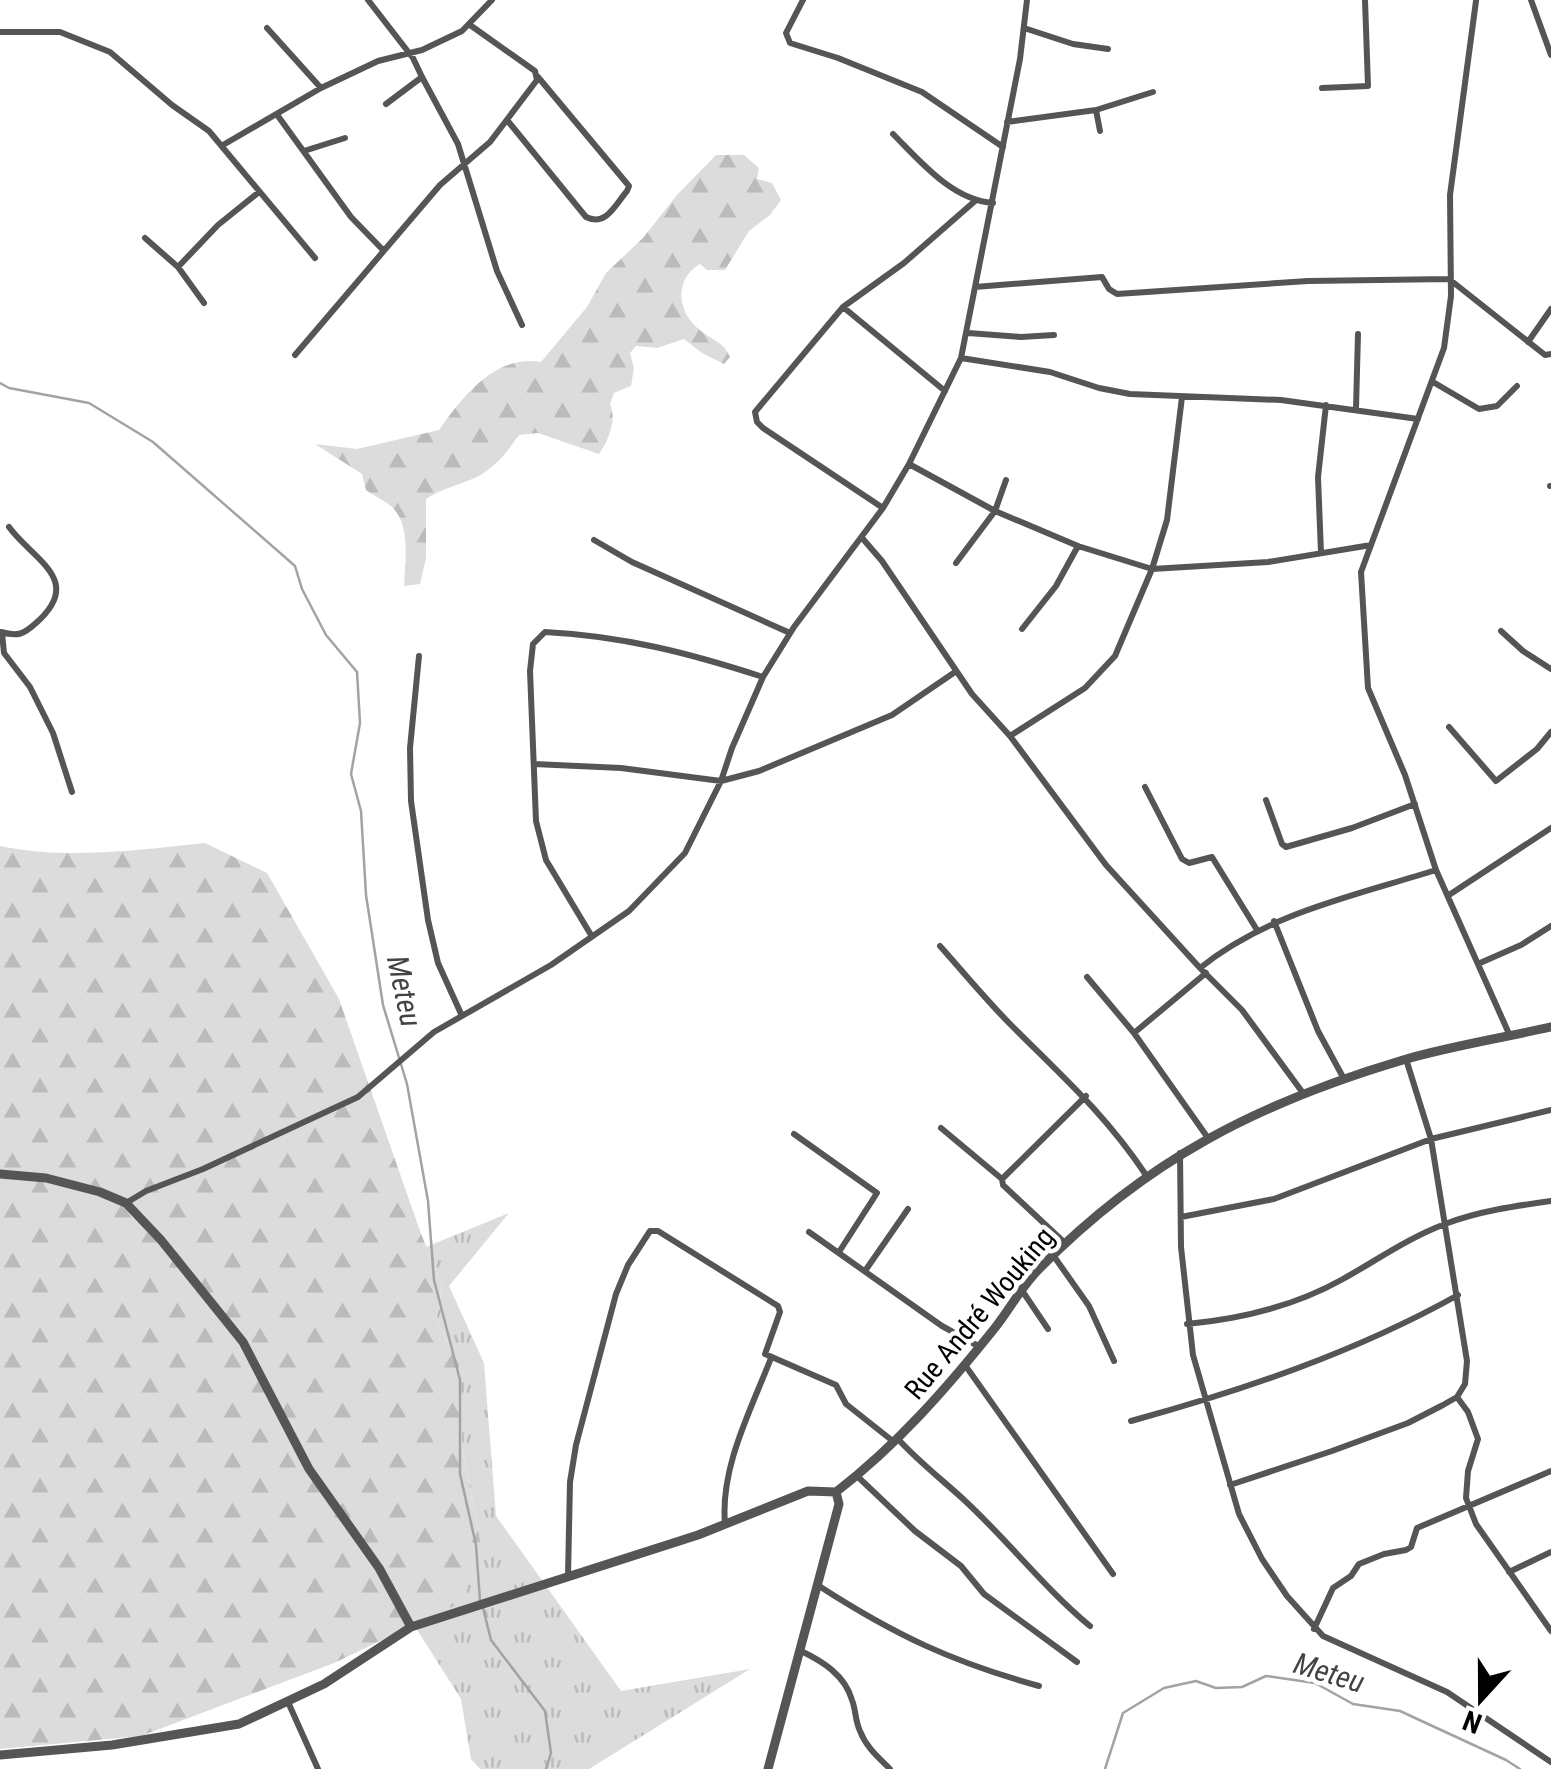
<svg xmlns="http://www.w3.org/2000/svg" width="1551" height="1769" font-family="'Roboto Condensed',sans-serif">
  <defs>
    <pattern id="grass-tufts" width="24" height="20" patternUnits="userSpaceOnUse" patternTransform="scale(2.5)"><rect width="24" height="20" fill="#dcdcdc"/><path d="M3 7l-1-3M5 7V3M7 7l1-3M15 17l-1-3M17 17v-4M19 17l1-3" fill="none" stroke="#bbb"/></pattern>
    <pattern id="forest-firs" width="22" height="20" patternUnits="userSpaceOnUse" patternTransform="scale(2.5)"><rect width="22" height="20" fill="#dcdcdc"/><path d="M5 1l3.5 6h-7zM16 11l3.5 6h-7z" fill="#bbb"/></pattern>
  </defs>
  <rect width="100%" height="100%" fill="#fff"/>
  <path fill="url(#grass-tufts)" d="M509 1213 449 1286 484 1363 496 1516 621 1691 750 1669 589 1769H480L471 1759 461 1699 414 1625 480 1540 462 1448 459 1364 436 1321 442 1286 426 1247Z"/>
  <path fill="url(#forest-firs)" d="M716 155H744L759 168 757 179 772 183 781 200 770 215 749 231 725 270H707L700 264C673 280 677 313 701 331 712 340 725 343 730 357L724 364 702 353 684 339 657 348 636 346 630 353 634 368 631 386 614 393 610 404C617 419 609 440 599 454L538 433 519 435C508 451 496 466 479 476 461 485 442 488 426 499V558L420 584 404 586C405 562 411 527 393 508 386 501 374 496 366 490L362 474 315 444 357 449 439 430C463 396 496 354 541 362L587 307 606 273 643 238 676 196Z
    M205 843 267 873 339 999 420 1231 442 1286 436 1321 459 1364 462 1448 480 1540 464 1601 334 1663 141 1736 0 1749V846C67 860 137 850 205 843Z"/>
  <g fill="none" stroke-linecap="round" stroke-linejoin="round">
    <path stroke="#a3a3a3" stroke-width="2.5" d="M0 383 9 388 89 403 153 442 295 566 302 589 326 635 357 672 360 723 351 774 361 811 366 895 383 1005 407 1084 428 1201 434 1280 460 1380V1474L476 1545 480 1601
      M483 1608 491 1640 545 1711 551 1753 546 1769
      M1105 1769 1123 1713 1164 1688 1196 1681 1216 1688 1242 1687 1266 1676 1315 1683 1353 1704 1400 1711 1506 1760 1520 1769"/>
    <path stroke="#555" stroke-width="6" d="M368 0 413 58 422 77 386 104
      M803 0 786 33 790 43 838 58 922 92 1003 147
      M1531 0 1551 55
      M1476 1 1450 195 1451 296 1444 348 1361 572 1368 688 1405 775 1436 870 1510 1036
      M267 28 321 88
      M1024 28 1073 44 1108 49
      M0 32H60L110 52 172 105 209 131 315 258
      M422 77 458 144 497 271 522 325
      M1322 88 1368 86 1365 0
      M1096 110 1100 131
      M278 116 351 217 383 250
      M507 120 586 217C606 227 615 205 627 191L629 186 538 77
      M1007 122 1096 110 1153 92
      M893 134C920 161 952 200 993 203
      M223 145 321 88 378 61 422 50 462 31 492 0
      M304 151 345 138
      M145 238 178 267 204 303
      M178 267 218 225 259 192
      M975 287 1102 277 1109 289 1117 294 1308 281 1449 279 1545 355 1551 354
      M843 307 945 391
      M968 333 1021 337 1054 335
      M1528 342 1551 309
      M295 355 440 185 490 142 537 80 535 71 470 25
      M961 358 1050 372 1099 388 1130 394 1281 400 1418 419
      M1433 382 1479 409 1497 406 1517 386
      M1356 408 1358 334
      M909 464 995 511 1078 546 1152 569 1268 562 1371 545
      M1550 486H1551
      M883 508 763 428 757 422 755 412 843 307 904 263 975 201
      M863 539 882 561 972 694 1010 736 1106 865 1200 968
      M594 540 632 562 790 633
      M1321 553 1318 477 1326 405
      M956 563 995 511 1006 480
      M1022 629 1056 586 1078 546
      M1501 631 1523 651 1551 669
      M1 632C18 637 24 634 36 623 85 580 33 560 9 527
      M2 633 4 653 30 687 53 733 72 792
      M419 656 410 748 411 801 428 920 438 963 462 1016
      M1449 727 1496 781 1537 749 1551 732
      M1010 736 1085 688 1115 656 1152 569 1167 520 1182 397
      M534 764 621 768 721 781 759 771 892 715 955 672
      M1145 787 1182 859 1189 863 1212 857 1257 930
      M1266 800 1282 844 1286 847 1352 828 1415 804
      M1449 895 1551 828
      M1274 921 1318 1031 1344 1079
      M591 935 546 860 536 821 530 671 533 644 545 632C623 636 689 653 763 677
      M940 946C964 973 987 1001 1012 1026 1063 1077 1105 1114 1146 1175
      M1480 963 1521 945 1551 926
      M1206 973 1134 1033 1208 1138
      M1087 977 1134 1033
      M1303 1093 1242 1010 1200 968C1268 913 1354 896 1436 870
      M941 1128 1002 1179 1003 1185 1066 1244
      M794 1134 877 1193 839 1252
      M1180 1153 1181 1247 1193 1355 1239 1514 1262 1559 1287 1596 1323 1636 1447 1692 1551 1762
      M1002 1179 1086 1096
      M126 1203 146 1191 203 1169 358 1097 434 1032 551 965 629 911 685 853 721 781 732 748 763 677 794 627 883 508 909 464 961 358 1020 59 1027 0
      M1181 1217 1274 1199 1431 1139 1551 1110
      M809 1232 942 1326 980 1347
      M1053 1255 1089 1306 1114 1361
      M865 1271 908 1209
      M1021 1289 1048 1329
      M1187 1324C1241 1319 1295 1306 1343 1279 1377 1260 1408 1238 1445 1224 1479 1211 1515 1206 1551 1201
      M965 1365 1113 1574
      M1457 1397 1468 1412 1478 1439 1468 1471 1466 1498 1476 1524 1551 1631
      M1131 1421C1244 1390 1356 1352 1458 1295
      M898 1439C918 1461 940 1478 962 1498 1007 1539 1043 1587 1090 1626
      M857 1476 915 1531 961 1566 984 1594 1077 1662
      M1230 1485 1332 1451 1408 1423 1443 1405 1457 1397 1465 1384 1467 1361 1431 1139 1406 1059
      M725 1524C720 1467 751 1410 771 1358
      M1509 1572 1551 1552
      M568 1576 570 1482 576 1445 616 1294 628 1265 650 1231H658L778 1306 780 1312 765 1354 836 1385 846 1404 894 1442
      M819 1586C895 1635 952 1662 1039 1686
      M1314 1629 1333 1588 1351 1576 1359 1564 1384 1554 1406 1550 1411 1547 1417 1528 1551 1471
      M801 1651C822 1661 845 1675 852 1700 856 1710 855 1721 860 1731 866 1747 878 1757 890 1769
      M288 1702 318 1769"/>
    <path stroke="#555" stroke-width="9" d="M0 1174 46 1178 100 1192 126 1203 161 1240 243 1342 309 1469 379 1568 411 1627
      M836 1492C897 1445 946 1389 994 1329 1010 1309 1021 1287 1039 1269 1146 1160 1258 1103 1403 1060 1451 1046 1502 1038 1551 1027
      M0 1755 112 1745 239 1724 324 1684 411 1627 698 1535 808 1491 836 1492
      M768 1769 831 1534 839 1504 836 1492"/>
  </g>
  <g text-anchor="middle" stroke-width="9" stroke-linejoin="round" paint-order="stroke">
    <g font-size="28" fill="#000" stroke="#fff">
      <text transform="translate(979 1313) rotate(-50)" y="10">Rue André Wouking</text>
    </g>
    <g font-size="30" font-style="italic" fill="#444" stroke="#fff">
      <text transform="translate(404 991) rotate(78)" y="10">Meteu</text>
      <text transform="translate(1329 1673) rotate(17)" y="10">Meteu</text>
    </g>
  </g>
  <g transform="translate(1481 1699) rotate(201)" stroke="#ffffff" stroke-width="8" paint-order="stroke">
  <path d="M0-8L18 38L0 25L-18 38Z" fill="#000000"/>
  <text y="-15" font-size="28" font-weight="bold" text-anchor="middle" fill="#000000">N</text>
  </g>
</svg>
